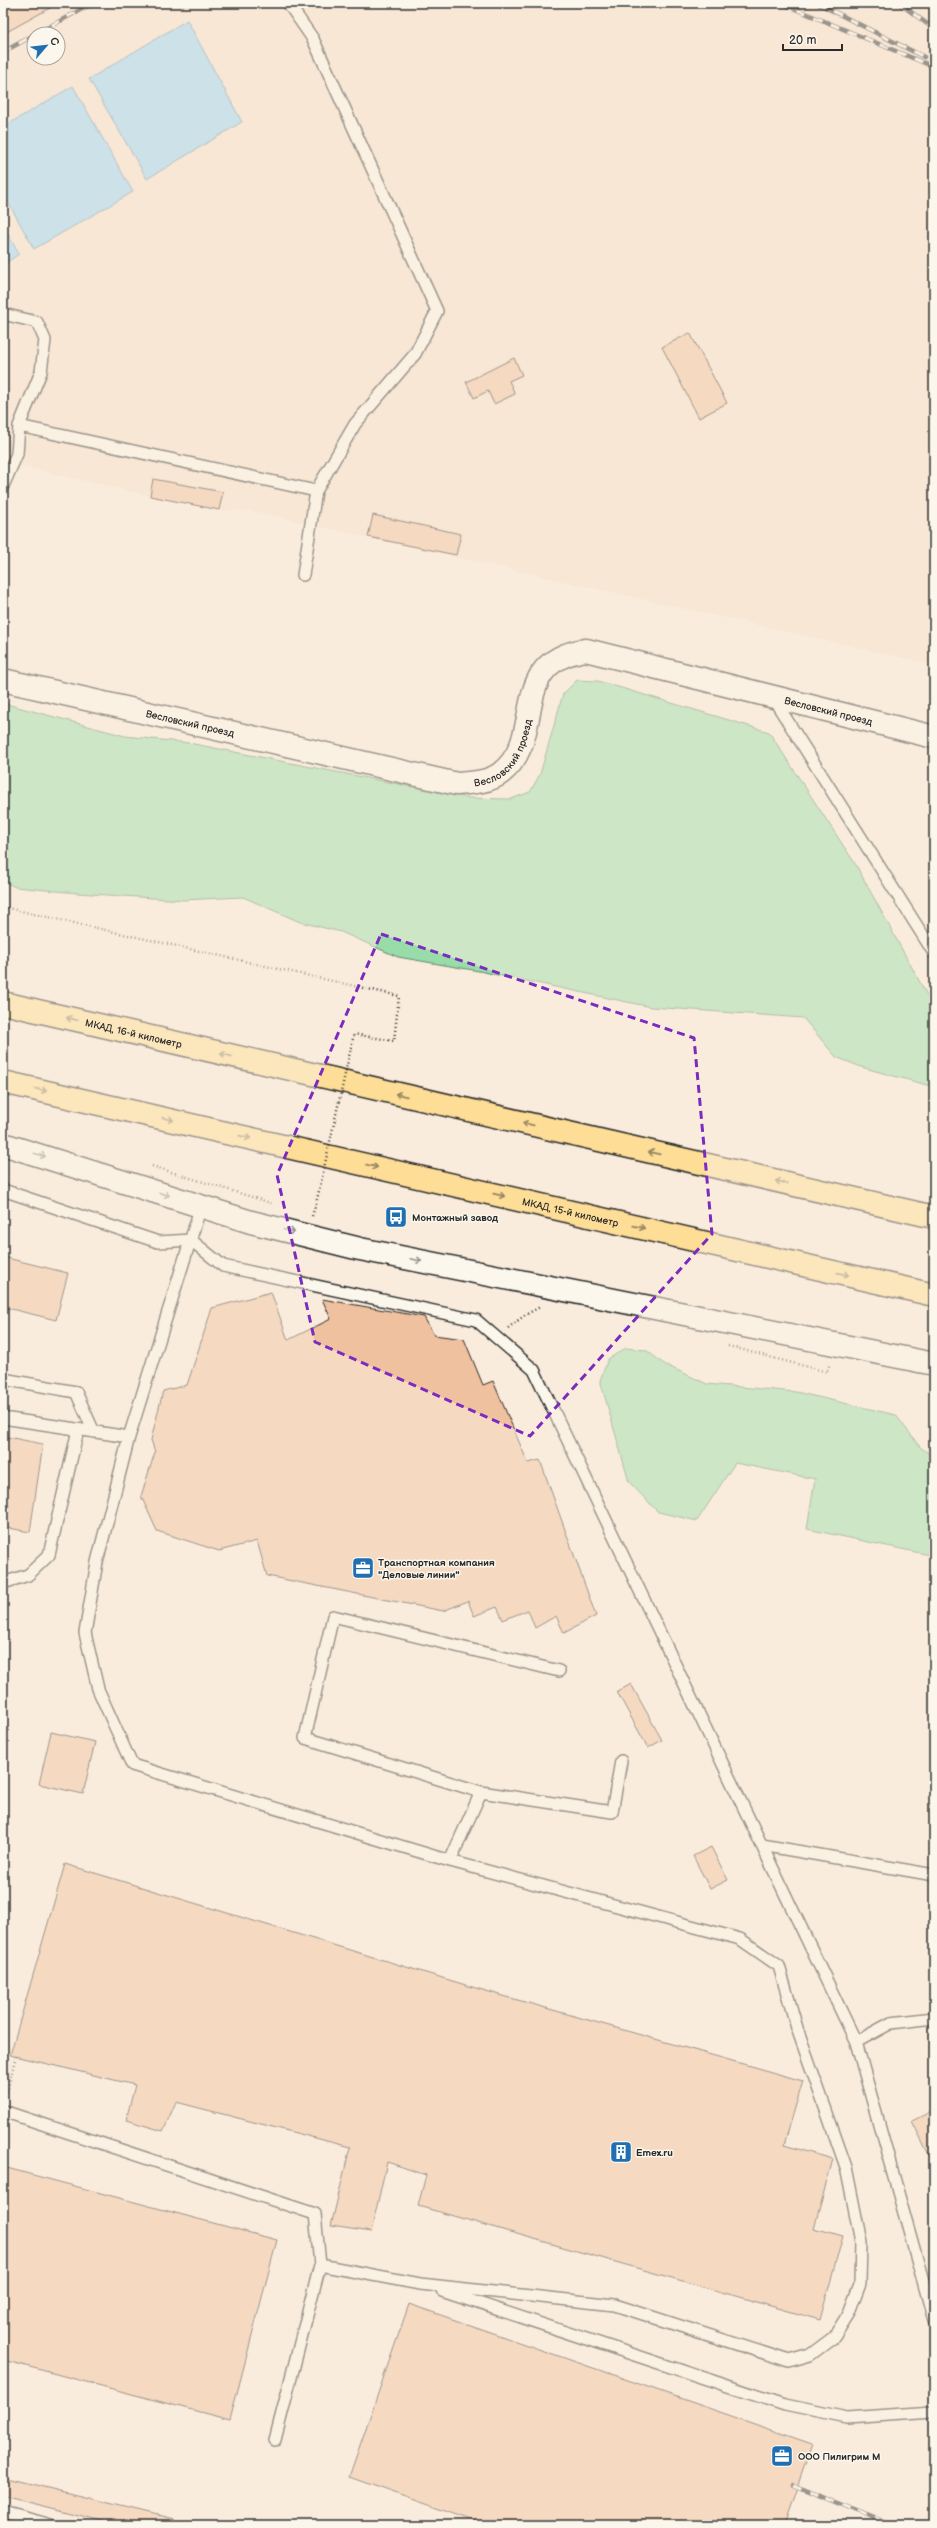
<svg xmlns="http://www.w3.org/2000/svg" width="937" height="2528" font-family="'Balsamiq Sans',sans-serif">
  <rect width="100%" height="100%" fill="#f9ecdd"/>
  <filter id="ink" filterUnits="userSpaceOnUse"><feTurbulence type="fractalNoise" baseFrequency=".025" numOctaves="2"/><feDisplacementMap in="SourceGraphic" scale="8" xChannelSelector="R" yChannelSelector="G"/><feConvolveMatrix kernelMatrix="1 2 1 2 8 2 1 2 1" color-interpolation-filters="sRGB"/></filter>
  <g filter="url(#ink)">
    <path fill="#f6dfca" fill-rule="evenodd" d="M3 3H934V665L251 511 219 510 150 496 3 462ZM34 34H58V58H34Z"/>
    <path fill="#98dda9" stroke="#62846a" d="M577 680 598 681 769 732 856 865 934 1008V1087L861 1067 836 1057 803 1018 651 1007 479 971 398 957 341 932 300 922 243 897 183 900 77 893 15 887 3 881V703L125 736 189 743 469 798 511 799 530 792 540 774 563 694Z
      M626 1348 646 1350 664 1364 707 1384 796 1392 896 1415 920 1447 934 1457V1556L807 1529 815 1479 735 1463 697 1521 658 1512 629 1482 600 1380 608 1359Z"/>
    <path fill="#94d2f5" stroke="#6a8fa4" d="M187 20 242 122 147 179 89 79Z
      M73 86 133 192 34 249 3 193V127Z
      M3 225 19 254 3 265Z"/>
    <path fill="#f0c19f" stroke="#2b2b2b" d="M3 3H59L3 34Z
      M690 333 727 403 699 418 662 347Z
      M514 358 522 375 509 381 515 394 494 404 488 391 474 398 466 382Z
      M153 479 223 492 219 510 150 496Z
      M373 515 461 534 456 555 368 537Z
      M3 1257 68 1273 56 1320 3 1307Z
      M271 1292 288 1340 331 1319 322 1299 424 1317 434 1335 464 1339 483 1385 493 1381 528 1463 540 1460 596 1616 564 1633 556 1616 535 1628 528 1610 503 1620 497 1607 474 1616 468 1601 443 1611 267 1576 257 1541 219 1551 157 1531 141 1496 155 1452 151 1440 163 1391 187 1385 212 1308Z
      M3 1436 43 1444 30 1532 3 1527Z
      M631 1684 662 1740 648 1748 617 1692Z
      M51 1732 95 1742 83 1794 39 1784Z
      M711 1847 728 1880 710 1889 693 1856Z
      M65 1864 479 1989 803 2081 784 2145 833 2159 814 2228 843 2236 820 2320 418 2206 426 2175 387 2162 371 2232 331 2226 350 2147 176 2102 163 2131 126 2120 135 2085 10 2055Z
      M934 2110V2165L912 2121Z
      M3 2167 277 2240 230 2420 3 2360Z
      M409 2304 812 2444 784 2525H486L349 2477Z
      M3 2477 174 2519 173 2525H118L3 2496Z"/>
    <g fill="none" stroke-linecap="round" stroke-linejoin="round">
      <g stroke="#2b2b2b" stroke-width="14">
        <path id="service" d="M288 3 313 39 437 311 415 354 355 424 316 491 303 575
          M3 314 37 322 45 340 41 372 19 426 17 454 3 486
          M19 426 316 491
          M773 698 934 953
          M3 1190 158 1242 191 1240 223 1266 476 1320 534 1370 856 2042 934 2320
          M201 1206 129 1437 97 1562 85 1633 98 1689 132 1765 450 1861 740 1939 779 1966 797 2028 846 2167 861 2242 860 2284 849 2313 834 2337 810 2355 789 2361 615 2305 420 2284 320 2265
          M3 1379 76 1392 94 1432
          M3 1418 129 1437
          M3 1583 28 1575 49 1555 78 1430
          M481 1792 612 1812 621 1761
          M762 1845 934 1875
          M450 1861 481 1792 305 1738 333 1616 559 1671
          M856 2042 891 2023 934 2018
          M3 2111 315 2214 320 2265 275 2440
          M442 2291 785 2405 847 2418 934 2412
          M3 2512 51 2525"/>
      </g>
      <g stroke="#2b2b2b" stroke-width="25">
        <g id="minor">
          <path id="s1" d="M3 680 457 784C471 783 490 782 501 773 548 736 506 661 586 650L934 737"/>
        </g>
      </g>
      <g stroke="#2b2b2b" stroke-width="25">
        <path id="secondary" d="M3 1144 251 1222 360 1249 934 1364"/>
      </g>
      <g stroke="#2b2b2b" stroke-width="25">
        <g id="trunk">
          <path id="s2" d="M3 1003 934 1217"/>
          <path id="s3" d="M3 1082 934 1295"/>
        </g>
      </g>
      <path stroke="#2b2b2b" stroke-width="2.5" stroke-dasharray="1 3" stroke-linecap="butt" d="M3 907 399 996 394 1041 354 1034
        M152 1166 274 1204
        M312 1216 316 1204
        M508 1328 525 1315 540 1307
        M728 1346 827 1372 830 1363
        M6 2096 16 2056"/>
      <use href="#service" stroke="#fbf7ec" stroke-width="11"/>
      <use href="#minor" stroke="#fbf7ec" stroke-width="22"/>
      <use href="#secondary" stroke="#fbf7ec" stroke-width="22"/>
      <use href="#trunk" stroke="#fedd96" stroke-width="22"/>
      <g stroke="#2b2b2b" stroke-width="4.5">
        <path id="rail" d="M781 3 934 67
          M817 3 924 57
          M899 3 934 29
          M36 34 93 3
          M3 52 34 35
          M792 2485 893 2525"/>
      </g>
      <use href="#rail" stroke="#fbf7ec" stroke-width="3" stroke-dasharray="9" stroke-linecap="butt"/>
      <path stroke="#2b2b2b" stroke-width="2.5" stroke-dasharray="1 3" stroke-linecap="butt" d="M316 1204 354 1034"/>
    </g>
    <defs><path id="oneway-shaft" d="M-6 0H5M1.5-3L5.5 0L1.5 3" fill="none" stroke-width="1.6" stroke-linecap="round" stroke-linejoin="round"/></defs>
    <g stroke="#948460">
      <use href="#oneway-shaft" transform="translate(72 1019) rotate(-167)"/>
      <use href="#oneway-shaft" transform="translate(226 1055) rotate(-167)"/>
      <use href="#oneway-shaft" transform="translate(41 1090) rotate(13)"/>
      <use href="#oneway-shaft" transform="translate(401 1095) rotate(-167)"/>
      <use href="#oneway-shaft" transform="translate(168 1119) rotate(13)"/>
      <use href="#oneway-shaft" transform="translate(528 1124) rotate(-167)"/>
      <use href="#oneway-shaft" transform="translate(245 1137) rotate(13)"/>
      <use href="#oneway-shaft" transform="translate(654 1153) rotate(-167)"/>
      <use href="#oneway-shaft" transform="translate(372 1166) rotate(13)"/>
      <use href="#oneway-shaft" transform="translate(781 1182) rotate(-167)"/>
      <use href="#oneway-shaft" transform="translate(499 1195) rotate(13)"/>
      <use href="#oneway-shaft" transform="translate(639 1227) rotate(13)"/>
      <use href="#oneway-shaft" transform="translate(843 1274) rotate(13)"/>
    </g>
    <g stroke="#93918c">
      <use href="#oneway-shaft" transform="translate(40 1155) rotate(17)"/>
      <use href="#oneway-shaft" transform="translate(164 1194) rotate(17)"/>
      <use href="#oneway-shaft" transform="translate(289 1231) rotate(14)"/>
      <use href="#oneway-shaft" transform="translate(416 1260) rotate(12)"/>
    </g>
  </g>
  <path d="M0 0H937V2528H0ZM381 934 694 1038 712 1234 530 1436 315 1342 277 1175Z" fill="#f9ecdd" fill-opacity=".55" fill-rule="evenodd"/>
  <path fill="none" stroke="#7b2cbf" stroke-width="3" stroke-dasharray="8 5" stroke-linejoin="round" d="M381 934 694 1038 712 1234 530 1436 315 1342 277 1175Z"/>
  <defs>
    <g id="bus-square" transform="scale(1.15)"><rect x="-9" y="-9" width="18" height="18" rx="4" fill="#1f6fb2" stroke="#fbf7ec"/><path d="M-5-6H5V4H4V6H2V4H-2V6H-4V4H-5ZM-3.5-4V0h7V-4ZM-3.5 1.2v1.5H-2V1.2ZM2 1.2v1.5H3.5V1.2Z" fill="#fff"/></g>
    <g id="office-square" transform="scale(1.15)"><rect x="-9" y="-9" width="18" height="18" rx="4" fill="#1f6fb2" stroke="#fbf7ec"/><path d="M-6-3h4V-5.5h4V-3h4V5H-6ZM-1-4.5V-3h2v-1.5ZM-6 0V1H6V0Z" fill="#fff"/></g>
    <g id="building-square" transform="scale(1.15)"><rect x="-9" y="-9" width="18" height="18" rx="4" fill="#1f6fb2" stroke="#fbf7ec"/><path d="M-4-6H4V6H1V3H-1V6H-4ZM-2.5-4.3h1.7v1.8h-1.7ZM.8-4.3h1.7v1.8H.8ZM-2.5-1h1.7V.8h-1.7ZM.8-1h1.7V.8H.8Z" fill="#fff"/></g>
  </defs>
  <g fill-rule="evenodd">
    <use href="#bus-square" x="396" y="1217"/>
    <use href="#office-square" x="363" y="1568"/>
    <use href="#building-square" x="621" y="2152"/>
    <use href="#office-square" x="782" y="2456"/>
  </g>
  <g text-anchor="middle" stroke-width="3" stroke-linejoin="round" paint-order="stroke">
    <g font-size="10" fill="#2b2b2b" stroke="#fbf7ec">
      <text dy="4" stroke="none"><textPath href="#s1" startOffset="923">Весловский проезд</textPath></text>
      <text dy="4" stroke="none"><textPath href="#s1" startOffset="192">Весловский проезд</textPath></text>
      <text dy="4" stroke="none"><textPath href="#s1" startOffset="528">Весловский проезд</textPath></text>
      <text dy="4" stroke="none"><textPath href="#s2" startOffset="134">МКАД, 16-й километр</textPath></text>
      <text dy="4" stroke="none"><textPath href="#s3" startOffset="582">МКАД, 15-й километр</textPath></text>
    </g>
    <g font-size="10" font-weight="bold" fill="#2b2b2b" stroke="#fbf7ec" text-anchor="start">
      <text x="412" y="1221">Монтажный завод</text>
      <text x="378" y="1566">Транспортная компания<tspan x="378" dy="12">"Деловые линии"</tspan></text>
      <text x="636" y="2156">Emex.ru</text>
      <text x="798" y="2460">ООО Пилигрим М</text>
    </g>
  </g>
  <rect width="937" height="2528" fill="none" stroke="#fbf7ec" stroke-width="16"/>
  <rect x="8" y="8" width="921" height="2512" fill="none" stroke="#2b2b2b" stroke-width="1.5" filter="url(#ink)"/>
  <g transform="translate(46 46) rotate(62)"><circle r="19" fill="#fbf7ec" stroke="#a8a59f"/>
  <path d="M0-3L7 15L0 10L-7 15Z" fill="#1f6fb2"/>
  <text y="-6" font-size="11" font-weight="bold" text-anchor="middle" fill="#2b2b2b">С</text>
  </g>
  <path d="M783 44v6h59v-6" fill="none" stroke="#2b2b2b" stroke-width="2"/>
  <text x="789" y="44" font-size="12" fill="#2b2b2b" stroke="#fbf7ec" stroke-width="3" paint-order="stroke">20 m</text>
</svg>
